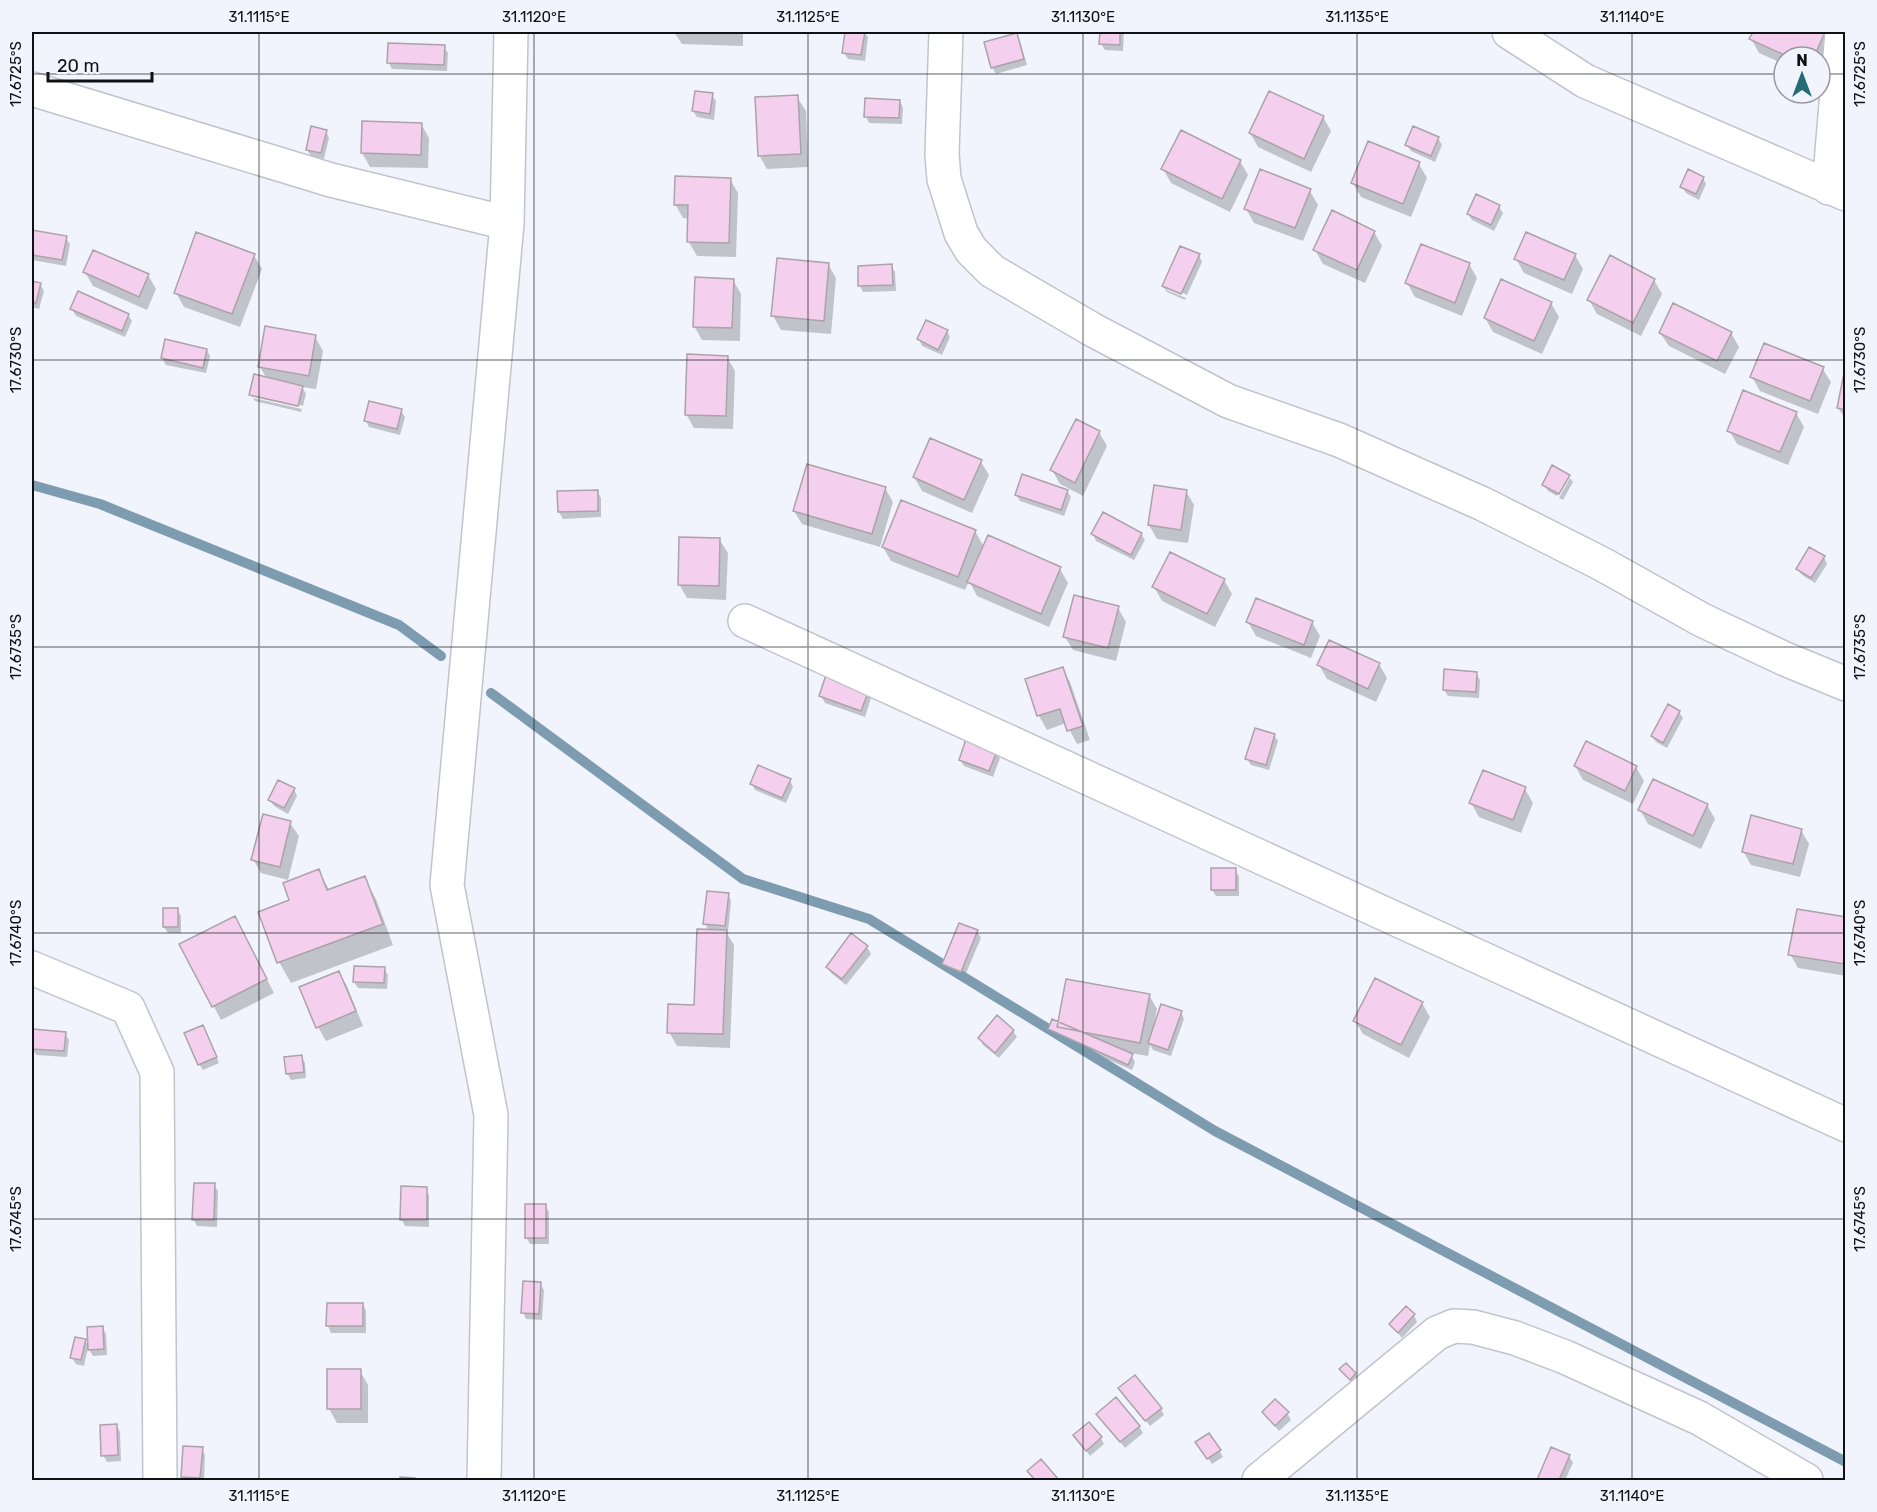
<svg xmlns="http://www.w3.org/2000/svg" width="1877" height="1512" font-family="Rubik,sans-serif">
  <rect width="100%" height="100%" fill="#f2f4fd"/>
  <path fill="#0003" d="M674 32H743V46L682 44Z
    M846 32H864L868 37 865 61 848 59 844 53Z
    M1101 32H1124L1123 51 1105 50 1101 44Z
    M1755 32H1834L1837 36 1820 74V57H1784V64L1759 53 1751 39Z
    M1016 35 1020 41 1027 65 996 74 992 67Z
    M444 47 448 53 447 71 392 69 389 63Z
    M712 95 716 101 714 120 697 117 693 111Z
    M797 97 806 111 808 167 767 169 759 155Z
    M900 101 903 108 902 124 869 123 866 116Z
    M1323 117 1331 131 1311 172 1258 147 1250 133Z
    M421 124 429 138 428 168 370 167 362 153Z
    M326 131 329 138 324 159 311 156 307 150Z
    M1438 138 1442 145 1435 162 1411 151 1407 145Z
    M1369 143 1419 164 1427 178 1411 217 1361 197 1353 183Z
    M1240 161 1248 175 1230 212 1171 183 1163 169Z
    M1703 178 1706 184 1699 200 1686 193 1682 186Z
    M730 179 738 193 736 257 697 256 689 242 690 219 683 218 675 204Z
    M1310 191 1318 205 1303 241 1254 223 1246 209Z
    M1499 207 1503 213 1494 231 1472 220 1468 214Z
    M32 232 66 238 70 244 66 266 32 260Z
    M1374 232 1382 246 1365 283 1323 264 1315 250Z
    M254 255 262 269 240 327 184 307 176 293Z
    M1199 255 1202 262 1187 295 1167 286V290L1186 298 1185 300 1167 292 1163 286Z
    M1575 255 1583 269 1572 294 1524 273 1516 259Z
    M828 264 836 278 831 334 781 330 773 316Z
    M1469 264 1477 278 1462 316 1415 297 1407 283Z
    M891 266 895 272 896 291 863 292 860 286Z
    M85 272 148 275 156 289 147 310 93 286Z
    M733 280 741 294 740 341 702 340 694 326Z
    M1654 280 1662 294 1641 336 1597 314 1589 300Z
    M32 282 40 284 44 291 39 309 32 307Z
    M1551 303 1559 317 1542 354 1493 332 1485 318Z
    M72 309 128 315 132 321 125 337 76 316Z
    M947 331 950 337 942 355 922 346 919 339Z
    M1660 333H1731L1739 347 1725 374 1669 346Z
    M315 337 323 351 316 389 302 387 306 394 303 406 253 394V398L302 409 301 412 255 401 251 395 267 379 260 367Z
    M207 350 210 356 206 373 166 365 162 358Z
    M727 357 735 371 733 429 694 428 686 414Z
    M1822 368 1831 382 1818 414 1760 391 1752 377Z
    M1846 375V420L1838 408Z
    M401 411 405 417 400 435 369 427 366 421Z
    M1796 413 1804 427 1788 465 1737 444 1729 430Z
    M1099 432 1107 446 1083 496 1060 484 1052 470Z
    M981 462 989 475 972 513 922 491 914 477Z
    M1569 476 1570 477H1567L1557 496 1548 491 1544 485Z
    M1570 478 1573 482 1563 500 1559 498Z
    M885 488 893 502 880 547 802 524 794 511Z
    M597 491 601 498V517L563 519 559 512V492Z
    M1067 491 1071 497 1064 516 1020 501 1016 495Z
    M1186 491 1194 505 1188 543 1157 539 1149 525Z
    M975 531 984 547 1060 569 1068 583 1049 627 977 596 969 581 965 590 891 561 883 547Z
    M1093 534H1141L1145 540 1134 560 1096 541Z
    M719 539 728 553 726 600 687 598 679 584Z
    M1824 557 1827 564 1815 583 1802 575 1798 569Z
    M1224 580 1232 594 1215 627 1162 601 1154 587Z
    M1118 608 1126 622 1116 661 1073 650 1065 637Z
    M1248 622H1312L1320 636 1311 658 1256 636Z
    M1379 664 1387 678 1376 702 1327 679 1319 665Z
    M1062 668 1070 682 1090 740 1077 744 1066 723 1047 730 1039 716 1026 680Z
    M1476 673 1480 680 1479 698 1448 696 1444 690Z
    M868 691 871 698 865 717 825 703 821 696Z
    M1679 712 1683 718 1667 748 1656 742 1652 736Z
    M1274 735 1278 741 1269 770 1251 765 1247 759Z
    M996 752 1000 758 993 777 964 766 960 760Z
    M1575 766 1636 767 1644 781 1633 804 1583 780Z
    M1483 772 1525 789 1533 803 1521 833 1479 817 1471 803Z
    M790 780 793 787 786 803 755 790 752 784Z
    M294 789 297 796 288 814 274 806 270 800Z
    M1707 805 1715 819 1701 849 1648 824 1640 810Z
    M290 823 299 836 288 880 261 873 253 859Z
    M1801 830 1809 844 1800 877 1751 865 1743 851Z
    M1235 870 1239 876V896H1216L1212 890Z
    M318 871 330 891 364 878 376 899 393 945 291 983 279 962Z
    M728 894 731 901 728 932H726L734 945 730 1048 677 1046 669 1032 695 1006 709 931 705 924Z
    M177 909 181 916V933H168L164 927Z
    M1846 919V976L1798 968 1790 954Z
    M242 931 274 993 221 1020 181 944Z
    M977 931 981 938 964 978 947 971 943 964Z
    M867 947 871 954 846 985 831 973 828 967Z
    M384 968 388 975 387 989 358 988 354 982Z
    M339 973 347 986 363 1026 326 1041 318 1027Z
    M1149 995 1157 1009 1154 1024 1181 1012 1184 1019 1171 1056 1153 1050 1150 1045 1148 1056 1130 1053 1135 1062 1132 1070 1053 1036 1049 1029 1059 1024Z
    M1422 1003 1430 1017 1409 1058 1363 1034 1355 1021Z
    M1013 1031 1017 1037 999 1058 983 1045 980 1038Z
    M65 1033 69 1040 67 1057 36 1055 32 1048Z
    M206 1033 219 1063 203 1070 199 1064Z
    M301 1057 305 1063 306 1078 291 1080 287 1073Z
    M214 1185 218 1191 217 1227 197 1226 194 1220Z
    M426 1188 429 1195V1227L405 1226 402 1220Z
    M545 1205 549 1212V1244H530L526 1237Z
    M540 1283 544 1290 542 1320 526 1319 523 1312Z
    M328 1304H363L366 1311V1333H331L328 1326Z
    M1414 1315 1417 1322 1402 1338 1390 1324Z
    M102 1327 106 1334 107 1355 93 1356 88 1348 84 1366 76 1364 72 1358 85 1340 89 1348Z
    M1341 1370 1355 1374 1359 1380 1354 1385Z
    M329 1371H360L368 1385V1423H337L329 1409Z
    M1124 1395 1161 1409 1164 1415 1150 1426Z
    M1264 1412 1287 1413 1291 1420 1279 1431Z
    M1098 1414 1139 1426 1143 1433 1125 1448Z
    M117 1426 120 1432 121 1461 107 1462 103 1455Z
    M1075 1436 1101 1438 1104 1444 1090 1456Z
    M202 1449 205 1455 204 1480H185L182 1476Z
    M1201 1449 1219 1450 1223 1457 1212 1464Z
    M1551 1449 1569 1456 1573 1463 1565 1480H1538Z"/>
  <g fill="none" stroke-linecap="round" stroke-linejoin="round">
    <path stroke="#7e9cb0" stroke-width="10" d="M32 485 100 504 399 625 441 656
      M491 693 743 879 869 919 1215 1131 1846 1462"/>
  </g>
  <path fill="#f5cfee" stroke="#aba3a9" stroke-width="1.5" d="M845 32H865L861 55 842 53Z
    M1100 32H1120V45L1099 44Z
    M1753 32H1825L1814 57H1789L1749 39Z
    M1017 33 1024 59 991 68 984 42Z
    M388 43 445 45 444 65 387 63Z
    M695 91 713 93 710 114 692 111Z
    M1269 91 1324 116 1304 159 1249 133Z
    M798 95 801 154 758 156 755 97Z
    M865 98 900 100 899 118 864 117Z
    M362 121 422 123 421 155 361 153Z
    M311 126 327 130 321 153 306 150Z
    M1413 126 1439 137 1431 156 1405 145Z
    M1181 130 1241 160 1222 199 1161 169Z
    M1368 141 1420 162 1403 204 1351 183Z
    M1260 169 1311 189 1295 228 1244 209Z
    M1688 169 1704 177 1696 194 1680 187Z
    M675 176 731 178 729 243 687 242 688 205H674Z
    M1476 194 1500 205 1491 225 1467 214Z
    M1332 210 1375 231 1357 270 1313 250Z
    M32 230 67 236 62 260 32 255Z
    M196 232 255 254 232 314 174 293Z
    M1526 232 1576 254 1564 280 1514 259Z
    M1421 244 1470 263 1455 303 1405 283Z
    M1180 246 1200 254 1181 294 1162 286Z
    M93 250 149 274 139 297 83 272Z
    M1610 255 1655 279 1633 323 1587 300Z
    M777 258 829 263 824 321 771 316Z
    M892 264 893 285 858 286V266Z
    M695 277 734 279 732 328 693 327Z
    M1501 279 1552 302 1534 341 1484 318Z
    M32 281 41 283 36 303 32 302Z
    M78 291 129 314 122 331 70 309Z
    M1673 303 1732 332 1717 361 1659 333Z
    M926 320 948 330 938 350 917 339Z
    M265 326 316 335 309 376 258 367Z
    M165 339 207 349 203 368 161 358Z
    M1764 343 1824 367 1810 401 1750 377Z
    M687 354 728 356 726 416 685 415Z
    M1845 368H1846V410L1837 408Z
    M254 374 303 386 298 406 249 395Z
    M1743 390 1797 412 1780 452 1727 431Z
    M369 401 402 409 397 429 364 421Z
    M1076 419 1100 431 1075 483 1050 470Z
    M930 438 982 460 964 500 913 477Z
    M807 464 886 487 872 534 793 511Z
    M1552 465 1570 475 1559 494 1542 485Z
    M1022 474 1068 490 1061 510 1015 495Z
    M1154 485 1187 490 1181 530 1148 525Z
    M598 490V511L558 512 557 491Z
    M901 500 976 530 958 577 882 547Z
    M1103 512 1142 533 1131 555 1091 534Z
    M988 535 1061 567 1041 614 967 582Z
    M679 537 720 538 719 586 678 585Z
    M1809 547 1825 556 1811 578 1796 569Z
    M1170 552 1225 579 1207 614 1152 587Z
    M1074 595 1119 606 1108 648 1063 637Z
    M1256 598 1313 621 1304 645 1246 622Z
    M1329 640 1380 663 1368 689 1317 665Z
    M1063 667 1083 726 1067 731 1060 709 1037 716 1025 679Z
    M1444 669 1477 672 1476 692 1443 690Z
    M826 675 869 690 861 711 819 696Z
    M1668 704 1680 711 1663 743 1651 736Z
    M1255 728 1275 734 1266 765 1245 759Z
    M966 739 997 751 989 771 959 760Z
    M1586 741 1637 766 1625 791 1574 766Z
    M758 765 791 779 782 798 750 784Z
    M1483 770 1526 787 1513 820 1469 803Z
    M1653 779 1708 804 1693 836 1638 810Z
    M278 780 295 788 284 808 268 800Z
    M263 814 291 821 280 867 251 860Z
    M1751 815 1802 829 1793 864 1742 852Z
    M1211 868H1236V890H1211Z
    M319 869 327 890 365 876 383 924 277 963 258 912 289 900 283 883Z
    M707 891 729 893 725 926 703 924Z
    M163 908H178V927H163Z
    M1797 909 1846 917 1845 964 1788 955Z
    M235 916 267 979 212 1007 179 944Z
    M959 923 978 930 961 972 942 964Z
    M697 929 727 930 723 1034 667 1033 668 1004 694 1005Z
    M851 933 868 946 842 979 826 967Z
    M354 966 385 967 384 983 353 982Z
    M339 971 356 1011 316 1028 299 987Z
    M1375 978 1423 1002 1401 1045 1353 1021Z
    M1066 979 1150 994 1140 1043 1057 1027Z
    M1161 1004 1182 1011 1168 1050 1148 1043Z
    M997 1015 1014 1030 995 1053 978 1038Z
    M1052 1019 1133 1054 1128 1065 1048 1029Z
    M203 1025 217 1057 198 1065 184 1033Z
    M32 1029 66 1032 64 1051 32 1049Z
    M302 1055 304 1072 286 1074 284 1057Z
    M194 1183H215L214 1220H192Z
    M401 1186 427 1187V1220H400Z
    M525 1204H546V1238H525Z
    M523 1281 541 1282 539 1314 521 1313Z
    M327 1303H363V1326H326Z
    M1406 1306 1415 1314 1398 1333 1389 1324Z
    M103 1326 104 1349 88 1350 87 1327Z
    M75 1337 86 1339 81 1360 70 1358Z
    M1346 1363 1356 1373 1350 1380 1339 1369Z
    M327 1369H361V1409H327Z
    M1135 1375 1162 1408 1145 1421 1118 1388Z
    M1116 1397 1140 1426 1120 1442 1096 1414Z
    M1275 1399 1289 1412 1275 1426 1262 1412Z
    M1089 1422 1102 1437 1086 1451 1073 1435Z
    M117 1424 118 1455 101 1456 100 1425Z
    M1209 1433 1221 1450 1207 1459 1195 1442Z
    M183 1446 203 1447 200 1478 181 1477Z
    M1551 1447 1570 1455 1559 1480H1537Z
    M1041 1459 1059 1480H1035L1027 1471Z
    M400 1477 415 1478V1480H400Z"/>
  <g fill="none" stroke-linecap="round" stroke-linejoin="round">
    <g stroke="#c2c4cd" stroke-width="36">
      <path id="street" d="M946 32 942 154 944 179 961 233 971 250 992 271 1093 330 1228 401 1339 440 1483 504 1602 564 1702 620 1785 659 1846 684
        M1509 32 1585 81 1846 194
        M32 89 331 180 507 223
        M1829 188 1842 32
        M745 621 1846 1125
        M32 968 128 1008 157 1072 160 1480
        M484 1480 491 1115 447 885 507 223 511 32
        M1259 1480 1437 1333 1454 1326 1473 1327 1515 1338 1565 1357 1699 1418 1806 1480"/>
    </g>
    <use href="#street" stroke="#fff" stroke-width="33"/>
  </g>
  <path fill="none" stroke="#101114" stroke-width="1.5" stroke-opacity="0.45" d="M259 32V1480M534 32V1480M808 32V1480M1083 32V1480M1357 32V1480M1632 32V1480M32 74H1784M1820 74H1846M32 360H1846M32 647H1846M32 933H1846M32 1219H1846"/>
  <rect width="1877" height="1512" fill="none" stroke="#f2f4fd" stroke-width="66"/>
  <g transform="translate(1802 75)"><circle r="28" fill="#f2f4fd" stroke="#9899a0" stroke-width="1.5"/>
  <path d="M0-4.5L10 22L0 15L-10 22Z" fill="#246d77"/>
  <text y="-9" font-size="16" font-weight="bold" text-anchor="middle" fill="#101114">N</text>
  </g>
  <path d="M48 72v9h104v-9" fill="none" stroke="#101114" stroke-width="3"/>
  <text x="57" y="72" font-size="18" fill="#101114" stroke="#f2f4fd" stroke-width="4.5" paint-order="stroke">20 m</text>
  <rect x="33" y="33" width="1811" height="1446" fill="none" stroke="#101114" stroke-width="2"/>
  <g font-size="15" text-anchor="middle" fill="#101114">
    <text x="259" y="22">31.1115°E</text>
    <text x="534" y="22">31.1120°E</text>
    <text x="808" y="22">31.1125°E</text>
    <text x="1083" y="22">31.1130°E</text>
    <text x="1357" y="22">31.1135°E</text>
    <text x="1632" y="22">31.1140°E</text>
    <text transform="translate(16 74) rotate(-90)" y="5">17.6725°S</text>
    <text transform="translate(1860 74) rotate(-90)" y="5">17.6725°S</text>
    <text transform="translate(16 360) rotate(-90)" y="5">17.6730°S</text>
    <text transform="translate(1860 360) rotate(-90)" y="5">17.6730°S</text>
    <text transform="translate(16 647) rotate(-90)" y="5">17.6735°S</text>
    <text transform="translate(1860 647) rotate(-90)" y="5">17.6735°S</text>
    <text transform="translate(16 933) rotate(-90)" y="5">17.6740°S</text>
    <text transform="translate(1860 933) rotate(-90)" y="5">17.6740°S</text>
    <text transform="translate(16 1219) rotate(-90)" y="5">17.6745°S</text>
    <text transform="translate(1860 1219) rotate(-90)" y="5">17.6745°S</text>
    <text x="259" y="1501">31.1115°E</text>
    <text x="534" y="1501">31.1120°E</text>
    <text x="808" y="1501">31.1125°E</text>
    <text x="1083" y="1501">31.1130°E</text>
    <text x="1357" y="1501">31.1135°E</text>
    <text x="1632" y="1501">31.1140°E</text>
  </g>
</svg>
